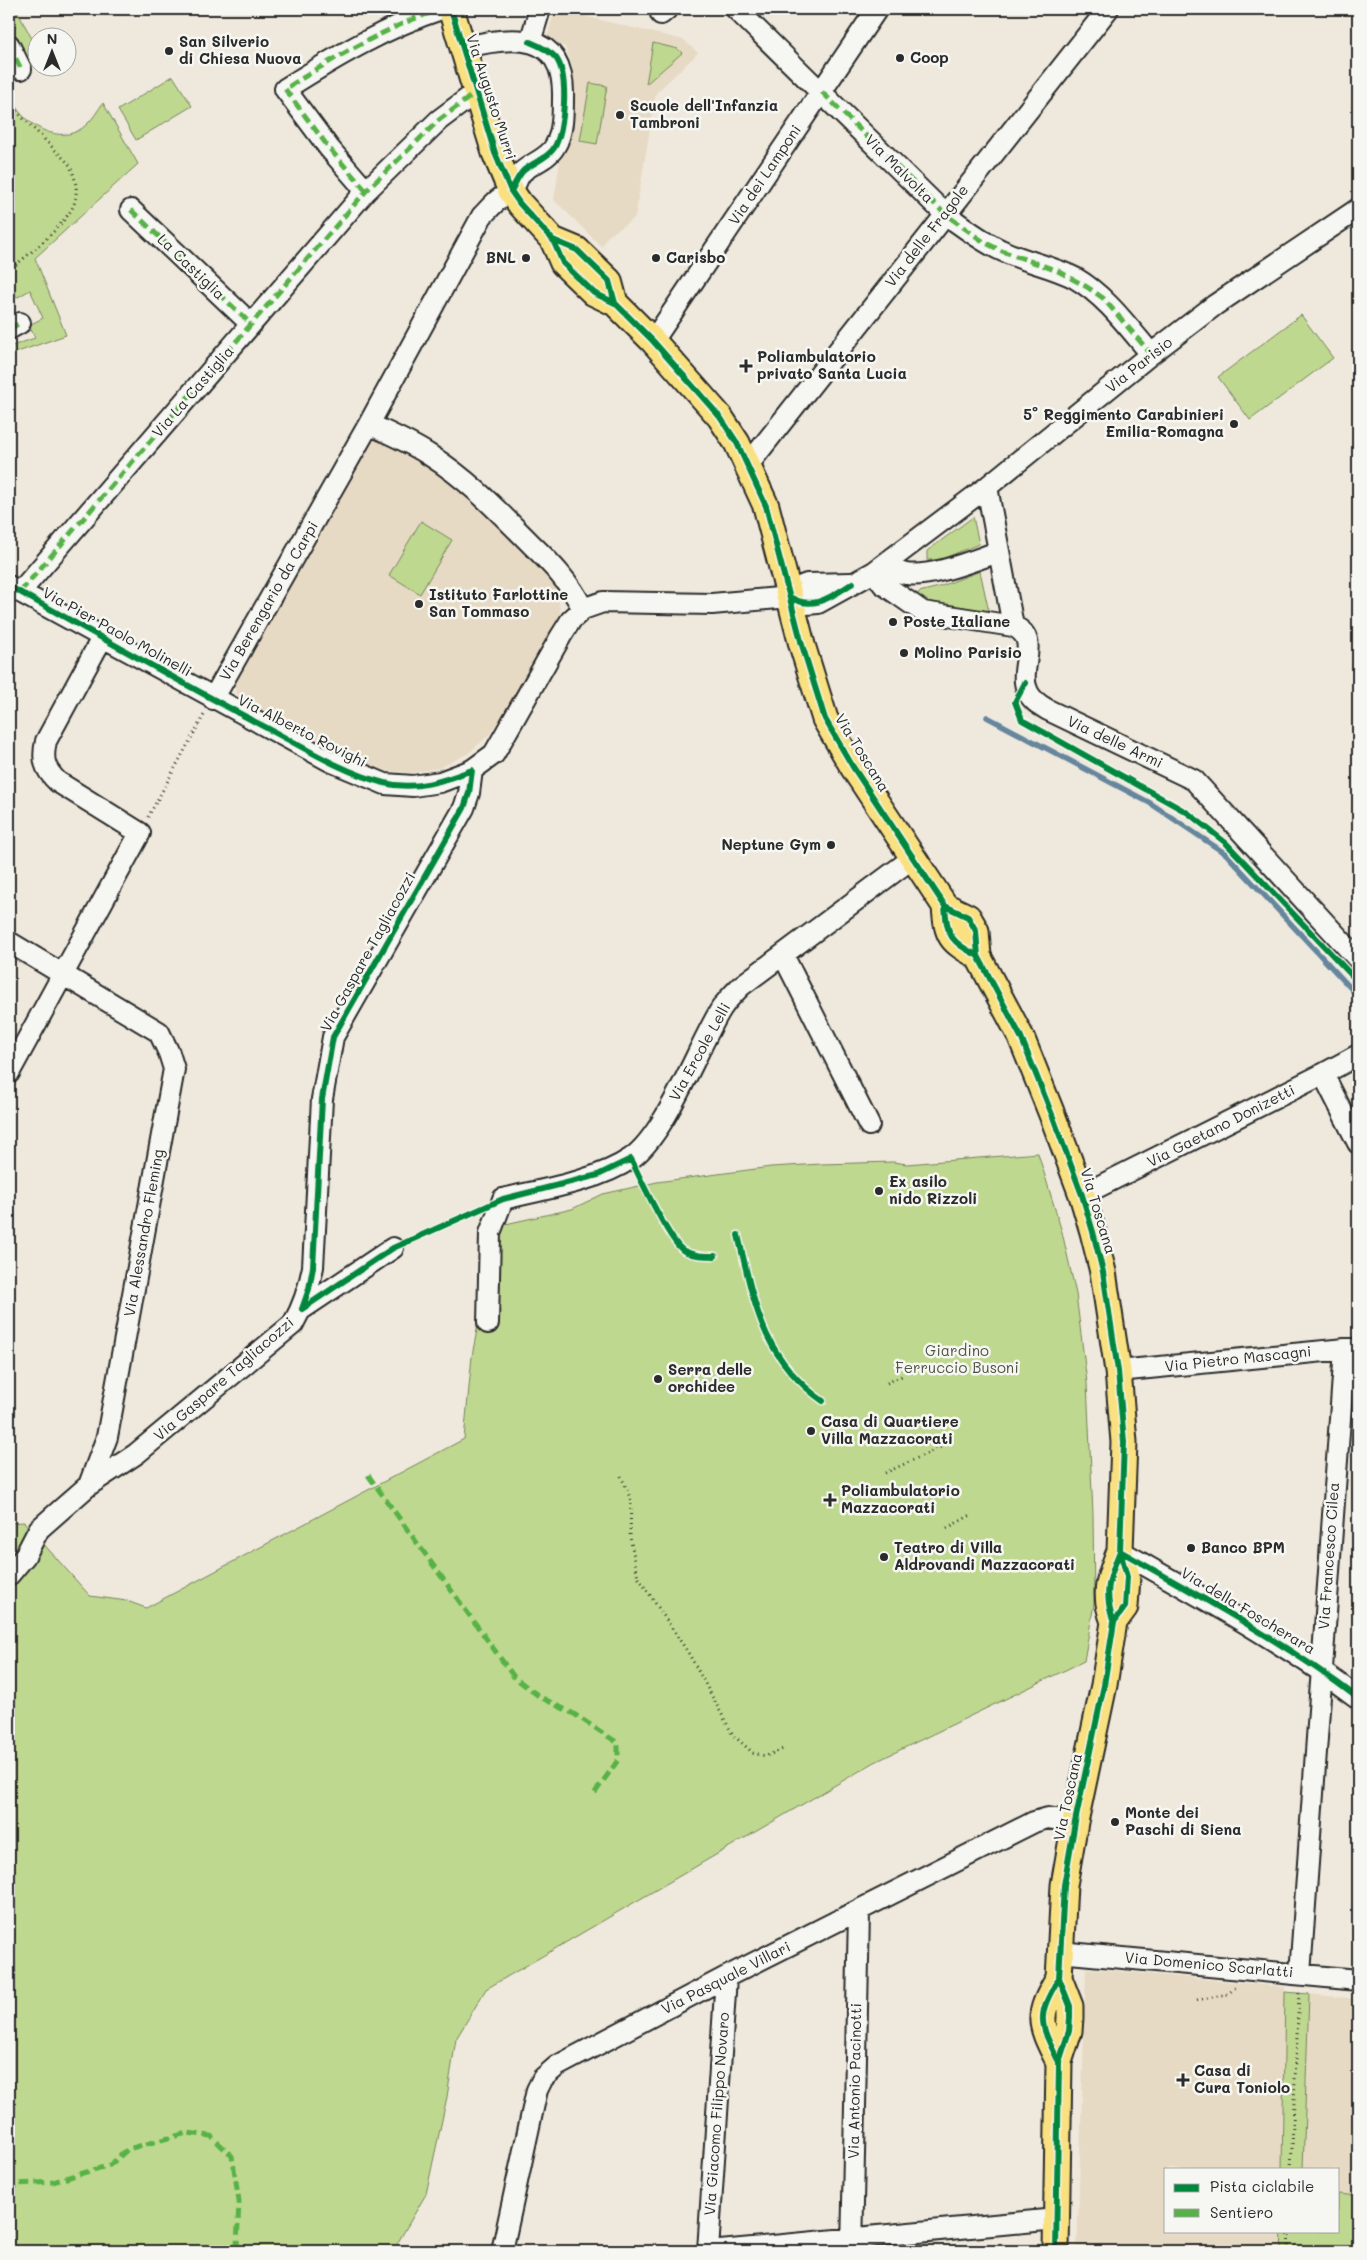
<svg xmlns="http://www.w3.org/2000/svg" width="1367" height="2260" font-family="Mali,sans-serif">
  <rect width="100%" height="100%" fill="#efe9dd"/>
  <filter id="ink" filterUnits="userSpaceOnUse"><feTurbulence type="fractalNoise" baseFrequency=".02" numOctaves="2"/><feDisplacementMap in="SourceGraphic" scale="10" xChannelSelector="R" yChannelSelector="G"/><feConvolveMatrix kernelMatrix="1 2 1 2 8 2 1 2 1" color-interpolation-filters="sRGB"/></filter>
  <g filter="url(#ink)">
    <path fill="#e7dac4" d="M555 9 684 40 698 53 656 93 635 218 607 237 602 247 554 200 571 89 573 68 565 47 547 38Z
      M376 437 429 454 546 558 557 589 561 618 511 704 488 736 469 753 439 768 411 773 386 771 355 761 244 701 236 693 234 685 363 452Z
      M1086 1968 1285 1987 1282 2169H1166V2231H1282L1281 2251H1077Z
      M1309 1994 1358 1999V2196L1338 2194V2169H1303Z"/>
    <path fill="#bfd88f" stroke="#75825d" d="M9 9H16L37 48V63L29 67 9 31Z
      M653 43 678 49 682 53 646 84Z
      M173 76 192 106 136 140 118 110Z
      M590 83 607 86 597 144 580 141Z
      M9 84C11 92 13 103 18 110 33 130 65 145 86 125 93 119 98 110 103 103L138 164 35 258 66 335 9 355V347L35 338 29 325 43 318 30 290 18 297 14 295 9 298Z
      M1301 315 1333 358 1250 420 1218 377Z
      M973 517 979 544 939 560H927V551Z
      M421 521 452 540 420 594 389 575Z
      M980 571 989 612 924 604 916 596 919 592 939 587Z
      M1038 1153 1062 1232 1076 1294 1087 1383 1093 1514 1094 1604 1084 1661 875 1762 486 1989 456 2039 447 2097 426 2194 393 2251H9V1523L24 1522 90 1596 127 1601 146 1608 464 1439 472 1356 497 1226 572 1209 603 1194 657 1182 771 1167 821 1164 893 1162 907 1164Z
      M1285 1992 1309 1994 1303 2169H1282Z
      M1338 2194 1358 2196V2251H1281L1282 2231H1338Z"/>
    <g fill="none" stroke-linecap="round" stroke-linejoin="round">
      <path stroke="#65869d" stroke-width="5.5" d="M987 717 1150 803 1226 854 1358 996"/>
      <g stroke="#2b2b2b" stroke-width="24">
        <path id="minor" d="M736 9 945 214C964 227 982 242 1003 251 1026 262 1052 266 1075 278 1106 296 1128 327 1151 354
          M661 14 667 9
          M530 42 540 9
          M9 45 21 69
          M366 191 329 148 285 89C334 58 386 27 441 9
          M131 210 251 324
          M9 329 20 323
          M653 341 877 9
          M369 424C390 434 412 443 431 456 469 480 499 512 531 544 552 564 570 583 583 609
          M748 465 1108 9
          M987 487 1013 626
          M886 563C892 568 898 573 906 574 931 578 974 560 998 552
          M874 572 883 584 923 612 1013 626C1043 639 1016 669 1028 692 1032 701 1040 705 1048 710L1194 780 1358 959
          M9 586 330 761 385 784 413 786 440 782 472 770 494 754 561 636 571 620 583 609 603 602 712 604 790 597
          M20 592 366 191 439 120 475 93
          M790 597 806 604 818 603 874 572 987 487 1151 354 1215 305 1358 209
          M790 597 802 586 807 584 851 583
          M213 699 369 424 482 216C487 211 492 205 498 200 502 197 507 195 511 191 516 186 517 177 522 172 532 163 549 158 555 146 563 133 563 113 563 98 565 30 512 35 462 48
          M9 942 159 1032 169 1053 174 1069 107 1437 89 1485 39 1529 25 1556 9 1575
          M783 955 869 1125
          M9 1073 140 833 58 782C44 769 42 759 46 741L102 638
          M1323 1074 1358 1143
          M1082 1195 1323 1074 1358 1055
          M302 1309 393 1248
          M488 1323 490 1233 503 1199C540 1190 598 1181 630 1159 666 1135 697 1048 721 1009 726 1001 734 993 741 986L914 857
          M1118 1371 1345 1349H1356
          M89 1485 136 1454 293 1324C304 1305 309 1288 313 1267L322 1099 333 1037 464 808 469 793 472 770
          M1120 1551C1201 1597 1284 1642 1358 1698
          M1059 1952 1358 1980
          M1300 1974 1345 1349
          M502 2251 537 2090 543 2078 557 2066 726 1977 1034 1822 1048 1818 1075 1822
          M708 2251 726 1977
          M720 2251 1056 2219
          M852 2251 859 1912"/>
      </g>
      <g stroke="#2b2b2b" stroke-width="29">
        <path id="major" d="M451 9 495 153 511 191 520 204 553 240 563 263 594 293 615 303 653 341 720 417 737 443 766 506 802 645 825 719 853 767 945 906C947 938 951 941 978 956
          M553 240 577 250 609 281 615 303
          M945 906 968 917 976 931 978 956 1021 1037 1053 1117 1082 1195 1093 1232 1103 1272 1118 1371 1124 1442 1120 1551 1127 1577 1125 1607 1114 1622 1104 1685 1075 1822 1064 1885 1059 1978 1070 2006V2018L1069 2031 1059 2062 1056 2251
          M1114 1622C1103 1594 1109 1578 1120 1551
          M1059 1978C1036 2017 1039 2022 1059 2062"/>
      </g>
      <path stroke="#2b2b2b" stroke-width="3" stroke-dasharray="1 4" stroke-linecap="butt" d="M9 104 69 164C75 176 78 188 75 201 70 222 26 257 9 270
        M148 817 204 715
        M638 1174C644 1188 673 1245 685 1251 694 1256 704 1256 715 1256
        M738 1235C754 1303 762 1358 823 1401
        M887 1383 904 1375
        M885 1473 941 1447
        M621 1476 631 1500 630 1537 638 1577 689 1654 733 1735 753 1753 766 1756 783 1749
        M947 1528 973 1514
        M1197 2000 1228 1994 1236 1987
        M1291 2169 1299 1992
        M1288 2251 1289 2231"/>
      <use href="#minor" stroke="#f6f6f2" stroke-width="20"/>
      <use href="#major" stroke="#f9e181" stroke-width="25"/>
      <path stroke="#56b246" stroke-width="5" stroke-dasharray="10 5" stroke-linecap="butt" d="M9 45 21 69
        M822 92 945 214 984 242 1002 251 1058 271 1087 287 1103 298 1151 354
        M366 191 329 148 285 89C334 58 386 27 441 9
        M131 210 251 324
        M9 329 20 323
        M20 592 366 191 439 120 475 93
        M368 1475 514 1677 540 1697 574 1714 618 1743V1760L594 1794
        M9 2193 18 2184 53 2182 110 2165 128 2149 187 2133 211 2136 232 2156 239 2201 237 2246 235 2251"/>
      <g stroke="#f6f6f2" stroke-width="9">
        <path id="cycleway" d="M451 9 495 153 511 191 520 204 553 240 563 263 594 293 615 303 653 341 720 417 737 443 766 506 802 645 825 719 853 767 945 906C947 938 951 941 978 956
          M511 191C515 184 518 176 523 171 532 163 548 158 554 148 565 131 569 75 556 58 549 50 540 46 530 42
          M553 240 577 250 609 281 615 303
          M9 586C93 633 176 680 261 725 300 745 341 772 384 783 414 791 444 781 472 770L469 793 464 808 333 1037 322 1099 313 1267 309 1289 302 1309
          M790 597C814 612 833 595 853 583
          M1025 683 1015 702 1022 720 1188 813 1226 843 1358 982
          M945 906 968 917 976 931 978 956 1021 1037 1053 1117 1082 1195 1093 1232 1103 1272 1118 1371 1124 1442 1120 1551 1127 1577 1125 1607 1114 1622 1104 1685 1075 1822 1064 1885 1059 1978 1070 2006V2018L1069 2031 1059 2062 1056 2251
          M738 1235C754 1303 762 1358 823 1401
          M302 1309 393 1248 503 1199 598 1175 631 1159C639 1176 670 1243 684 1251 694 1256 704 1256 715 1256
          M1120 1551C1201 1597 1284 1642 1358 1698
          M1114 1622C1103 1594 1109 1578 1120 1551
          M1059 1978C1036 2017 1039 2022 1059 2062"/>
      </g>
      <use href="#cycleway" stroke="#00873e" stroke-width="6"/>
    </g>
  </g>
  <g fill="#2b2b2b" stroke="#f6f6f2" stroke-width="2">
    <circle cx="169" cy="51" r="5"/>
    <circle cx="900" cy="58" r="5"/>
    <circle cx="620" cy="115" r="5"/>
    <circle cx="526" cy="258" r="5"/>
    <circle cx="656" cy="258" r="5"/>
    <path d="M743.5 358.5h5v5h5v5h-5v5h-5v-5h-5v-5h5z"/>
    <circle cx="1234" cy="424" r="5"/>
    <circle cx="419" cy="604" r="5"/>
    <circle cx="893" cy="622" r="5"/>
    <circle cx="904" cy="653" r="5"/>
    <circle cx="831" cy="845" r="5"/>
    <circle cx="879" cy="1191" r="5"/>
    <circle cx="658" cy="1379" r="5"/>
    <circle cx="811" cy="1431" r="5"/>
    <path d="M827.5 1492.5h5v5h5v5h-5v5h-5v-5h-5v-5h5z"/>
    <circle cx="1191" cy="1548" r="5"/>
    <circle cx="884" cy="1557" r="5"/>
    <circle cx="1115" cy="1822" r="5"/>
    <path d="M1180.5 2072.5h5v5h5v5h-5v5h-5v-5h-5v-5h5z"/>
  </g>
  <g text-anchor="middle" stroke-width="5" stroke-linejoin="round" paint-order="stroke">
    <g font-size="15" font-weight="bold" fill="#2b2b2b" stroke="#f6f6f2" text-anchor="start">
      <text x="179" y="47">San Silverio<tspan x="179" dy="17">di Chiesa Nuova</tspan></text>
      <text x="910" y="63">Coop</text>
      <text x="630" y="111">Scuole dell'Infanzia<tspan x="630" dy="17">Tambroni</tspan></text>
      <text x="516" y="263" text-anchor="end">BNL</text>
      <text x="666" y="263">Carisbo</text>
      <text x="757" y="362">Poliambulatorio<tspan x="757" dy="17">privato Santa Lucia</tspan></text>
      <text x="1224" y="420" text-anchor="end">5° Reggimento Carabinieri<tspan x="1224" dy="17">Emilia-Romagna</tspan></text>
      <text x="429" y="600">Istituto Farlottine<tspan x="429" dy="17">San Tommaso</tspan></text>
      <text x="903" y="627">Poste Italiane</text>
      <text x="914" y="658">Molino Parisio</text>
      <text x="821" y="850" text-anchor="end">Neptune Gym</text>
      <text x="889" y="1187">Ex asilo<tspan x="889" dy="17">nido Rizzoli</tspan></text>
      <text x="668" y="1375">Serra delle<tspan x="668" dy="17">orchidee</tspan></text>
      <text x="821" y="1427">Casa di Quartiere<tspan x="821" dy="17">Villa Mazzacorati</tspan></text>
      <text x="841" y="1496">Poliambulatorio<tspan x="841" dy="17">Mazzacorati</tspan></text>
      <text x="894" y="1553">Teatro di Villa<tspan x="894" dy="17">Aldrovandi Mazzacorati</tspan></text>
      <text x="1201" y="1553">Banco BPM</text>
      <text x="1125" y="1818">Monte dei<tspan x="1125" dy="17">Paschi di Siena</tspan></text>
      <text x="1194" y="2076">Casa di<tspan x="1194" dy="17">Cura Toniolo</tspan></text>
    </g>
    <g font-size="15" fill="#2b2b2b" stroke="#f6f6f2">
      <text transform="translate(491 97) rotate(72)" y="5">Via Augusto Murri</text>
      <text transform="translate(899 169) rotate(45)" y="5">Via Malvolta</text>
      <text transform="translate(765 175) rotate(-56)" y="5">Via dei Lamponi</text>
      <text transform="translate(927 236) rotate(-52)" y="5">Via delle Fragole</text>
      <text transform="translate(191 267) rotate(44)" y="5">La Castiglia</text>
      <text transform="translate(1139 365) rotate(-38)" y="5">Via Parisio</text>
      <text transform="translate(193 392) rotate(-49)" y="5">Via La Castiglia</text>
      <text transform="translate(269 601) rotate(-60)" y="5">Via Berengario da Carpi</text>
      <text transform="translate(117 632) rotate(29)" y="5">Via Pier Paolo Molinelli</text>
      <text transform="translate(302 731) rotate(27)" y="5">Via Alberto Rovighi</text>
      <text transform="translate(1115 742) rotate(25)" y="5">Via delle Armi</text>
      <text transform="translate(862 753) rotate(58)" y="5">Via Toscana</text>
      <text transform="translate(368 952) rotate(-61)" y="5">Via Gaspare Tagliacozzi</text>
      <text transform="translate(700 1052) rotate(-61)" y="5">Via Ercole Lelli</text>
      <text transform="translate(1221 1126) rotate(-27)" y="5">Via Gaetano Donizetti</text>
      <text transform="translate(1098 1211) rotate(73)" y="5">Via Toscana</text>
      <text transform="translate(144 1233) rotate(-80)" y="5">Via Alessandro Fleming</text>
      <text transform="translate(1238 1359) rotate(-6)" y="5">Via Pietro Mascagni</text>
      <text transform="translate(224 1379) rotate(-41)" y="5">Via Gaspare Tagliacozzi</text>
      <text transform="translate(1329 1556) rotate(-86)" y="5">Via Francesco Cilea</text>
      <text transform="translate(1248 1611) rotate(31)" y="5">Via della Foscherara</text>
      <text transform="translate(1068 1797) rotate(-78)" y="5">Via Toscana</text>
      <text transform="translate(1209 1965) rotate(5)" y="5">Via Domenico Scarlatti</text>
      <text transform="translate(726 1978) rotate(-27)" y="5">Via Pasquale Villari</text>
      <text transform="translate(855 2081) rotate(-89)" y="5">Via Antonio Pacinotti</text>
      <text transform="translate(717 2114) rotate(-86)" y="5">Via Giacomo Filippo Novaro</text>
    </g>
    <g font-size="15" fill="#505644" stroke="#f6f6f2">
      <text x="957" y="1356">Giardino<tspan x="957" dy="17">Ferruccio Busoni</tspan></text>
    </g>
  </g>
  <rect width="1367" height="2260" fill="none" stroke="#f6f6f2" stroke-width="30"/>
  <rect x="15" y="15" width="1337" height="2230" fill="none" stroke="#2b2b2b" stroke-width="2" filter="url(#ink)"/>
  <rect x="1164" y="2168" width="175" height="65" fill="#f6f6f2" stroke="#a5a5a2"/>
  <rect x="1174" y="2184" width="25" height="8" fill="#00873e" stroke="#a5a5a2"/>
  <text x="1210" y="2192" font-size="15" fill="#2b2b2b">Pista ciclabile</text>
  <rect x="1174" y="2209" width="25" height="8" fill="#56b246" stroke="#a5a5a2"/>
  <text x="1210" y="2218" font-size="15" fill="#2b2b2b">Sentiero</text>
  <g transform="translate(52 52)"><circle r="24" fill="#f6f6f2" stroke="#a5a5a2"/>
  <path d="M0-4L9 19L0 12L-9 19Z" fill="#2b2b2b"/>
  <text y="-8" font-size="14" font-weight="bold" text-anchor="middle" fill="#2b2b2b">N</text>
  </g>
</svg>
